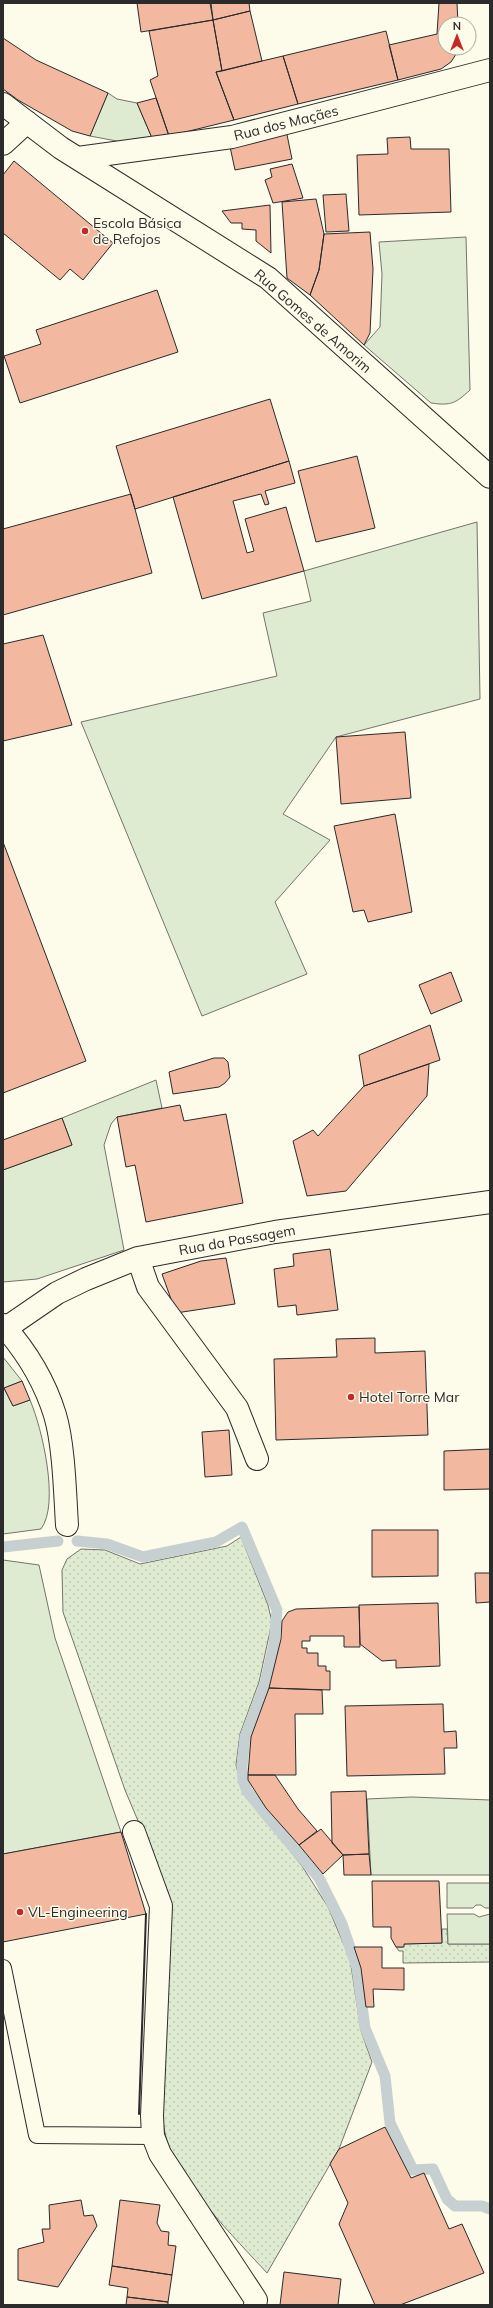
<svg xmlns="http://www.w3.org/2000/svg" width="493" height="2308" font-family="Mulish,sans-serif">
  <defs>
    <pattern id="grass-dots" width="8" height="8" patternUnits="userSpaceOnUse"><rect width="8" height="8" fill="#deebd1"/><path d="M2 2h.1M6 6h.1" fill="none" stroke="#bfcab4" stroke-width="1.8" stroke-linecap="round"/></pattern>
  </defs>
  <rect width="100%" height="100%" fill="#fdfbea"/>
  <path fill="url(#grass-dots)" stroke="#74746e" d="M241 1537 268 1605 272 1622 259 1682 240 1734 236 1765 243 1792 302 1866 328 1907 350 1959 361 2031 372 2062 339 2149 267 2273C236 2239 177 2181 166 2137 164 2129 163 2121 162 2113L171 1910 168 1892 125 1790 63 1612 62 1570 67 1559 81 1549 105 1550 140 1564 227 1546Z
    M442 1929H447L448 1944H490V1962L403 1963V1951H399L396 1947H403L404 1944 442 1943Z"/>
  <path fill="#deebd1" stroke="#74746e" d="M108 93 117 99 137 103 152 138 122 142 90 136Z
    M466 237 470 390C456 403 451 406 431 403L364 345 380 327 382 274 379 242Z
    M477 522 480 699 336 737 283 814 330 840 275 902 307 974 202 1016 81 722 277 676 263 613 311 601 304 571Z
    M156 1080 162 1108 117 1117 111 1124 104 1145 124 1250 37 1279 3 1282V1170L72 1145 62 1118Z
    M3 1357 22 1381 4 1388 13 1406 30 1400C42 1428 60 1504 41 1529L3 1534Z
    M3 1560 39 1565 55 1638 121 1832 3 1854Z
    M412 1797 490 1800V1875H371L367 1799Z
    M447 1883H490V1908H485L481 1905H476L473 1908H447Z
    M447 1914H474L479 1917 490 1914V1944H448Z"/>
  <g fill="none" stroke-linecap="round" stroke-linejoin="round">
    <path stroke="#c7d0d0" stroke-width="11" d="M77 1541 107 1544 143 1557 216 1542 242 1527 277 1610 274 1644 265 1684 245 1737 242 1766 243 1780 247 1791 263 1811 319 1878 342 1924 357 1968 365 2028 385 2076 390 2123 413 2170 433 2169 447 2199 455 2206H482L490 2209
      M3 1547 58 1541"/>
  </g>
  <path fill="#f2b8a0" stroke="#2b2b2b" d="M137 3H210L213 20 141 32Z
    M211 3H249L250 11 213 20Z
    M439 3H457L458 24H445V48H458V51L451 62 441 69 398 80 389 45 437 34Z
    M250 11 262 61 222 71 213 20Z
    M213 20 222 71 216 72 234 120 169 136 150 80 158 76 149 31Z
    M386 31 398 80 298 104 283 56Z
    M3 38 36 60 108 93 90 136 72 131 18 100 3 89Z
    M283 56 298 104 234 120 216 72Z
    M156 98 169 136 152 138 137 103Z
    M286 130 292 159 235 170 229 142Z
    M410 137 411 149H449L451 212 359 215 357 155 388 154 387 138Z
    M14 161 113 243 83 280 70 269 60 280 3 233V175Z
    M292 164 303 198 273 203 265 180 272 177 270 169Z
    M346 194 349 231 326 232 323 195Z
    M316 199 324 234 319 270 310 295 287 278 282 202Z
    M270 205 271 253 256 241V230L242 229V223H231L222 211Z
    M370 232 373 269 370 333 364 345 310 295 319 270 324 234Z
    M157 290 178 352 20 403 4 356 41 344 36 330Z
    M270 399 289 461 135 509 116 446Z
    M357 456 375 528 316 542 298 471Z
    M289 461 295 483 265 491 269 504 265 505 261 494 233 501 247 553 254 551 245 519 286 507 304 571 202 599 173 497Z
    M131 494 152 573 3 615V529Z
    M43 635 72 725 3 741V644Z
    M405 732 411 798 341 804 336 737Z
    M395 814 412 912 368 922 364 910 353 912 334 826Z
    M3 842 86 1061 3 1093Z
    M451 972 462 1001 431 1014 419 985Z
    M430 1025 440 1060 364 1086 359 1055Z
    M214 1058H224L228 1062 230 1077 225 1083 219 1087 173 1094 169 1072Z
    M429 1064 427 1096 346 1191 307 1196 293 1141 313 1130 318 1136 364 1086Z
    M180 1105 184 1121 226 1114 243 1203 146 1222 135 1165 126 1167 117 1117Z
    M62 1118 72 1145 3 1170V1140Z
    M330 1249 338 1310 297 1315 296 1305 278 1307 274 1269 294 1266 293 1254Z
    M226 1258 235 1304 176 1313 162 1274 201 1261Z
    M375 1338V1353L425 1351 428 1435 276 1440 274 1359 337 1357 336 1339Z
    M22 1381 30 1400 13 1406 4 1388Z
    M229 1430 232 1475 205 1477 202 1432Z
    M490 1449V1489L444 1490V1451Z
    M372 1530H438V1576L372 1577Z
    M475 1573H490V1602L476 1603Z
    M438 1603 440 1666 396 1668V1660L382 1661 360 1644 359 1605Z
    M359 1607 360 1647H344V1636H310V1641H302V1648H307V1653H318V1666H326V1671H330V1690L269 1688 281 1639 282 1621 288 1612 296 1609Z
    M269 1688 322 1690 323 1714H295L296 1775H248L251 1737Z
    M443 1704 444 1732 456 1731 457 1748H444L445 1774 347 1776 345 1706Z
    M248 1775H275L298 1809 317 1831 299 1845 266 1808 248 1780Z
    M366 1791 369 1854 343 1855 332 1843 331 1792Z
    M321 1829 343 1855 323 1874 299 1845Z
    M121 1832 146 1914 3 1942V1854Z
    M369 1854 371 1875H344L343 1855Z
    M372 1881H439L442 1943 404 1944V1947H396L391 1938V1927H373Z
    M354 1947H382V1968H404V1990L373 1989 374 2007H366L361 1968Z
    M385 2127 411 2178 424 2173 449 2229 462 2224 484 2273 400 2305H375L339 2224 348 2203 330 2164 339 2149Z
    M81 2200 84 2216 93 2215 97 2226 58 2287 18 2280V2249L44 2242 42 2229H50L49 2205Z
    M120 2200 160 2205 157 2223 161 2231 169 2232 168 2245 176 2246 172 2275 112 2266Z
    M112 2266 172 2275 168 2302 127 2297 128 2288 109 2285Z
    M284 2272 341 2279 338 2305H280Z
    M127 2297 168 2302V2305H126Z"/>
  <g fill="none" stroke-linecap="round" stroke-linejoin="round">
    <g stroke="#2b2b2b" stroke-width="18">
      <path id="service" d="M3 1968 37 2135 153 2136"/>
    </g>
    <g stroke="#2b2b2b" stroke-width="24">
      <path id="minor" d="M3 104 61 148 268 278 490 477
        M3 144 27 122
        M78 158 232 137 490 70
        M138 1258 148 1287 237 1408 257 1459
        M3 1325C26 1351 45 1382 55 1415 64 1445 65 1494 67 1525
        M6 1328 57 1293 86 1279 138 1258 275 1232 490 1202
        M134 1832 161 1906 152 2116 153 2136 160 2154 256 2300 255 2305"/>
    </g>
    <use href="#service" stroke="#fdfbea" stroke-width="16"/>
    <use href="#minor" stroke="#fdfbea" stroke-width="22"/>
    <path stroke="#2b2b2b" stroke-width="2" d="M139 2114 146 1914"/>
  </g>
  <g fill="#c62828" stroke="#fdfbea" stroke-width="1.5">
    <circle cx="85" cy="231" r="4"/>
    <circle cx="351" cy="1397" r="4"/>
    <circle cx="20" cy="1912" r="4"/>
  </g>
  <g text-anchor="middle" stroke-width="3" stroke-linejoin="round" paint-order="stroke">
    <g font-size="14" fill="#2b2b2b" stroke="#fdfbea">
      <text transform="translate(286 123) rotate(-14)" y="5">Rua dos Maçães</text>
      <text transform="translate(313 321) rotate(41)" y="5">Rua Gomes de Amorim</text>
      <text transform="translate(237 1240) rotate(-10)" y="5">Rua da Passagem</text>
    </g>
    <g font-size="14" fill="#2b2b2b" stroke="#fdfbea" text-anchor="start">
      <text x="93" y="228">Escola Básica<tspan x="93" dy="16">de Refojos</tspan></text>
      <text x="359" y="1402">Hotel Torre Mar</text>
      <text x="28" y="1917">VL-Engineering</text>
    </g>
  </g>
  <rect width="493" height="2308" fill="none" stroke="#2b2b2b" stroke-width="8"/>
  <g transform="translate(457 36)"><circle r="19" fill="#fdfbea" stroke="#a9a89e"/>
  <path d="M0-3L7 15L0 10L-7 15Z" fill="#c62828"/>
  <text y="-6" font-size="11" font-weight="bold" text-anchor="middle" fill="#2b2b2b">N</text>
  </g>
</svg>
